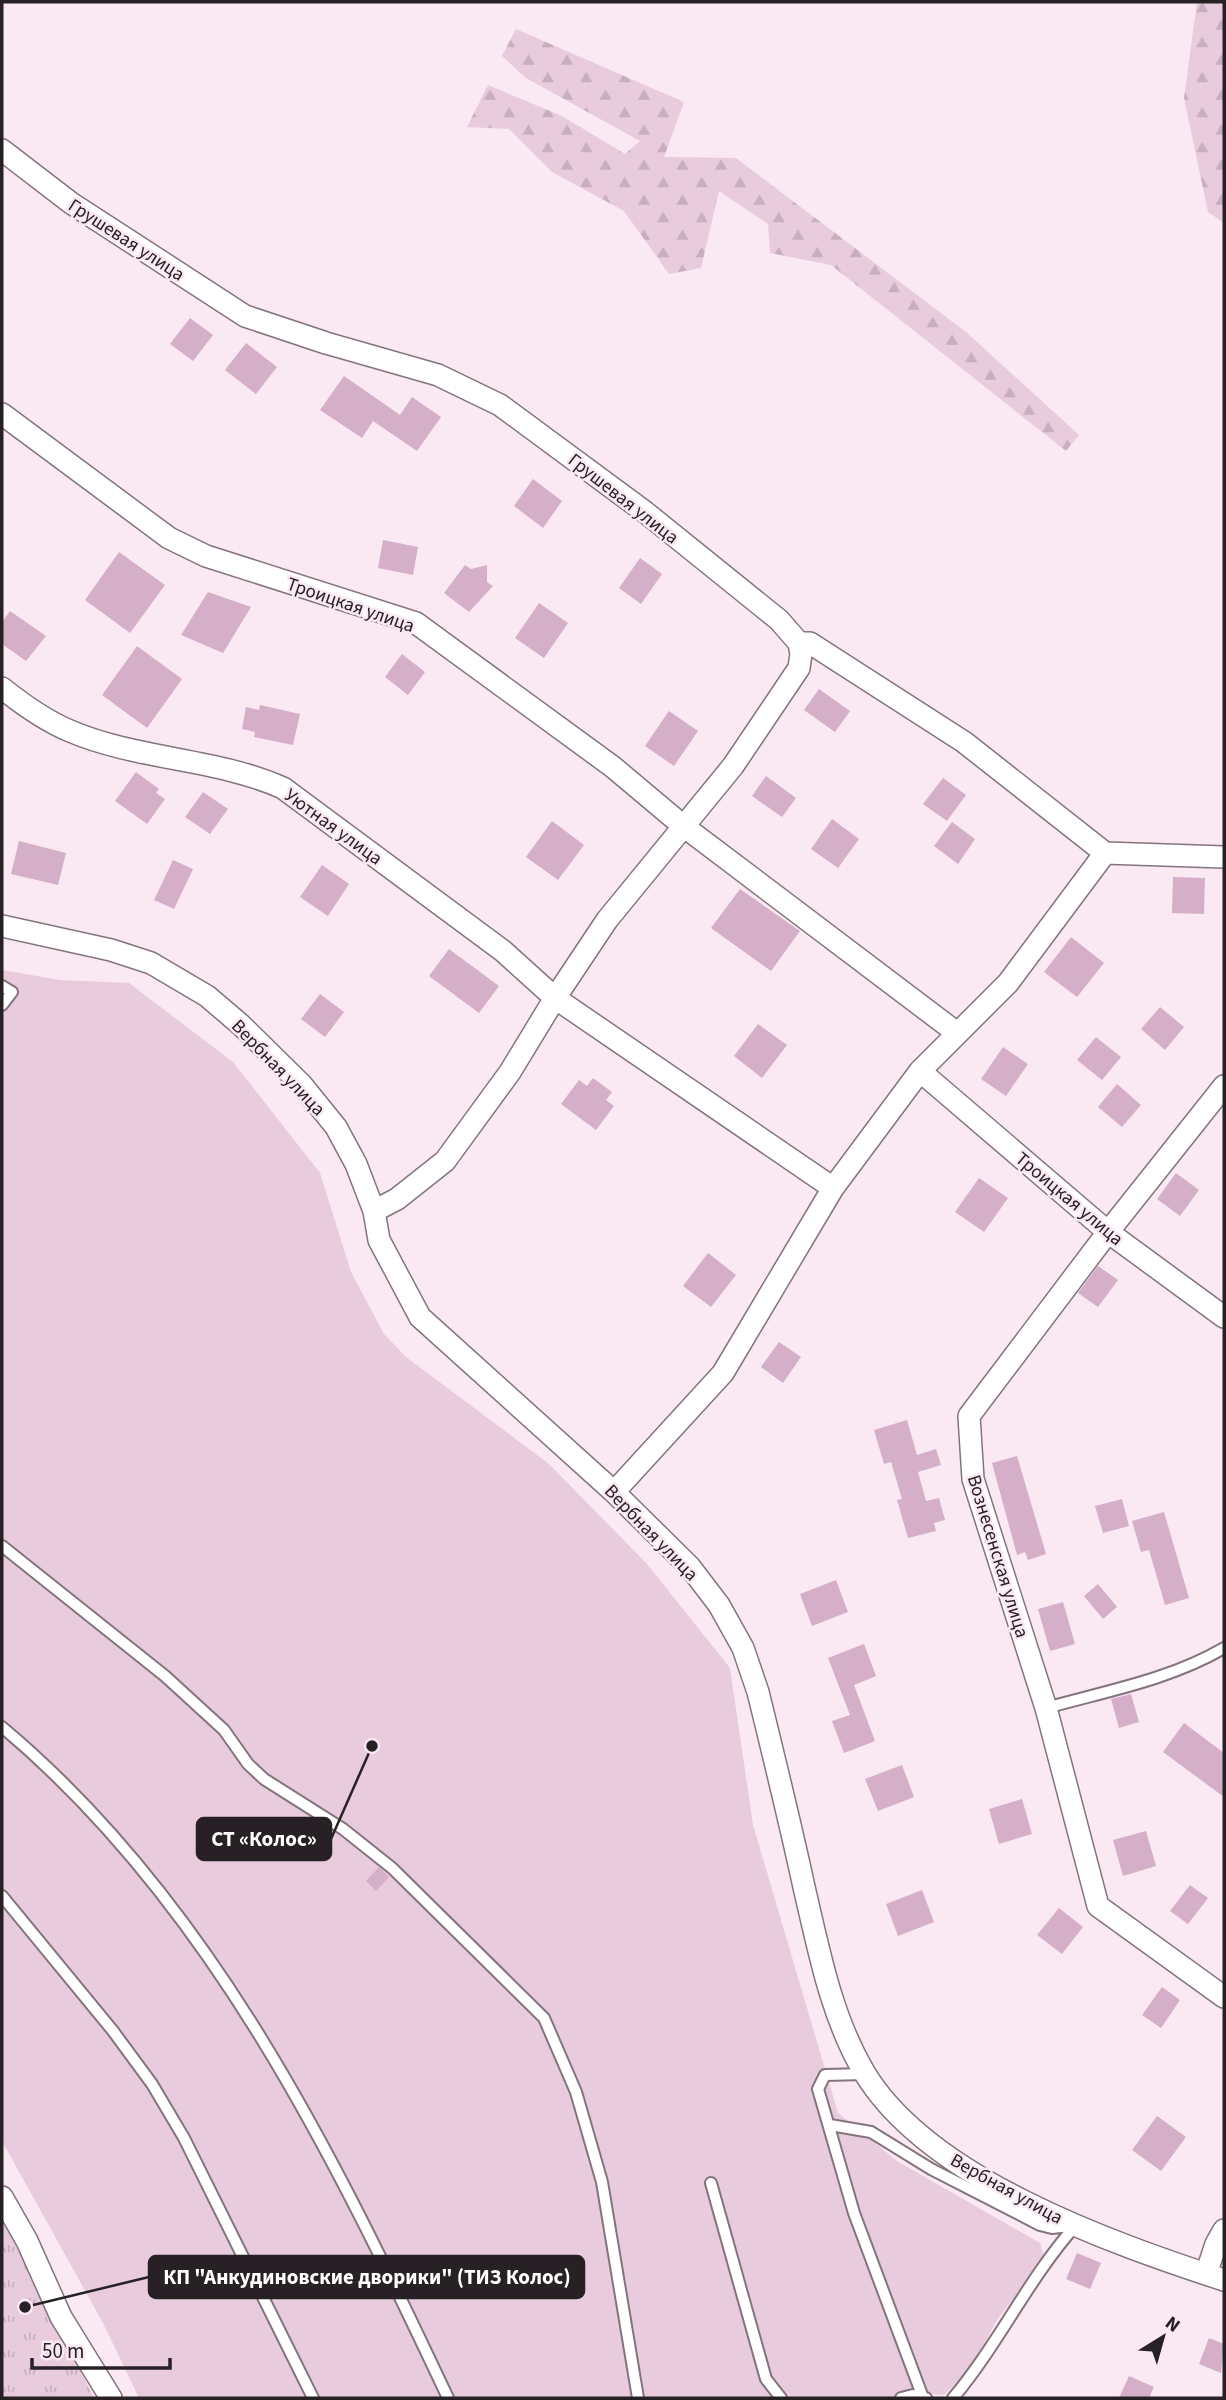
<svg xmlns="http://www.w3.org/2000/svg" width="1226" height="2400" font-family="'Source Sans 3',sans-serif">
  <defs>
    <pattern id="grass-tufts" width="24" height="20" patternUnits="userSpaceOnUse" patternTransform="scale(1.75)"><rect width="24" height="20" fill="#e9cbde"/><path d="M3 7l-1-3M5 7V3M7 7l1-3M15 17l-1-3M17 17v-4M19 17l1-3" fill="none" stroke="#c8aebe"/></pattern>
    <pattern id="forest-firs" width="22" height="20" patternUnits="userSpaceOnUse" patternTransform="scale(1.75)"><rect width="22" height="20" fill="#e9cbde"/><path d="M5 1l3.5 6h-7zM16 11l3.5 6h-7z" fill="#c8aebe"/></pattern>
  </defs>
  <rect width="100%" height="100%" fill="#fae8f3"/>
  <path fill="url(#grass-tufts)" d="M2 2216 94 2398H2Z"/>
  <path fill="url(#forest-firs)" d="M1197 2H1224V223L1208 212 1184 98Z
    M516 29 684 102 664 157 736 158 966 332 1079 435 1066 451 831 265 770 253 768 224 719 191 701 268 669 274 624 211 552 172 509 129 467 127 488 85 562 116 625 154 640 141 526 78 502 56Z"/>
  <path fill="#e9cbde" d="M2 970 60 980 129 983 233 1062 320 1173 351 1272 384 1334 406 1357 549 1464 647 1564 730 1668 753 1825 838 2113 897 2161 1040 2243 1044 2257 995 2323 976 2362 944 2395 931 2394 928 2398H139L103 2323 2 2141Z"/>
  <path fill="#d5afc7" d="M190 318 213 335 193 361 170 344Z
    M246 343 277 367 256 394 225 370Z
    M344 376 400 415 412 397 441 417 417 451 373 421 362 438 320 410Z
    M533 479 562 501 543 528 514 506Z
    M383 540 418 547 413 575 378 568Z
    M119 552 165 585 130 633 85 600Z
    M640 558 662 574 641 604 619 588Z
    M465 565 471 569 487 565V582L493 586 469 612 444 593Z
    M208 592 251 607 223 653 181 635Z
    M539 603 568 623 544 658 515 638Z
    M10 611 46 636 26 661 2 644V622Z
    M137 646 182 679 147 728 102 695Z
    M402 654 425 672 408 695 385 677Z
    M819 689 850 711 835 732 804 710Z
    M260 705 300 714 293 745 254 737 255 732 242 729 246 707 259 710Z
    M669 711 698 731 674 766 645 746Z
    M136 772 159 789 156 793 165 799 147 824 115 801Z
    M766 776 796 798 782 817 752 796Z
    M943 778 966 795 947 821 923 804Z
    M203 792 228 809 210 834 185 817Z
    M832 819 859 839 838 868 811 849Z
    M552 821 584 845 558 880 526 857Z
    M952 822 975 839 958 864 934 846Z
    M19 841 66 853 58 885 11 874Z
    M173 860 193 869 174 909 154 900Z
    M322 865 349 884 328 916 300 897Z
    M1173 877 1205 878 1204 914 1172 913Z
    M740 889 800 931 771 971 711 928Z
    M1071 937 1104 963 1077 997 1044 972Z
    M449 949 499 986 479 1013 429 976Z
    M320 994 344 1012 325 1037 301 1019Z
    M1160 1007 1184 1027 1165 1050 1141 1029Z
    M758 1024 787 1045 762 1078 734 1056Z
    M1096 1037 1121 1057 1102 1080 1077 1060Z
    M1003 1047 1028 1064 1006 1096 981 1079Z
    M593 1078 612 1092 606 1100 614 1106 596 1130 561 1104 579 1080 587 1086Z
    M1117 1084 1141 1105 1122 1127 1098 1107Z
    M1176 1173 1199 1190 1180 1216 1157 1199Z
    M979 1178 1008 1198 984 1232 955 1212Z
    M708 1253 736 1275 711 1307 683 1286Z
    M1098 1266 1118 1280 1098 1307 1078 1293Z
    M779 1342 801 1357 783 1383 761 1367Z
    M907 1420 917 1455 936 1449 941 1465 918 1472 926 1501 939 1498 945 1520 934 1523 936 1531 908 1538 897 1500 902 1499 891 1462 884 1464 874 1430Z
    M1017 1456 1046 1554 1028 1560 1025 1552 1017 1555 992 1463Z
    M1122 1499 1129 1526 1103 1533 1095 1506Z
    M1164 1512 1189 1598 1165 1605 1149 1550 1141 1552 1132 1521Z
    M836 1580 848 1612 812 1626 800 1594Z
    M1098 1584 1117 1607 1103 1619 1084 1596Z
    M1063 1602 1075 1644 1050 1651 1038 1609Z
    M864 1644 876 1676 854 1685 875 1741 844 1753 832 1721 850 1715 828 1658Z
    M1131 1694 1139 1722 1119 1728 1111 1699Z
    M1184 1723 1224 1753V1797L1163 1752Z
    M902 1765 914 1797 878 1811 865 1779Z
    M1022 1799 1032 1834 999 1844 989 1809Z
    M1146 1831 1156 1866 1123 1876 1113 1840Z
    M379 1867 389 1877 376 1891 366 1881Z
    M1190 1885 1208 1898 1188 1924 1170 1911Z
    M922 1890 934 1922 898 1936 886 1904Z
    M1059 1908 1083 1927 1062 1954 1037 1935Z
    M1162 1987 1180 2000 1161 2028 1142 2015Z
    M1157 2116 1186 2137 1161 2171 1132 2150Z
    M1077 2253 1101 2263 1090 2289 1066 2279Z
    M1209 2338 1224 2344 1221 2373 1199 2364Z
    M1129 2376 1154 2387 1149 2398H1119Z"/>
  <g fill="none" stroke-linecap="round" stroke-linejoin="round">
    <g stroke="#83747d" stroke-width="14">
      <path id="lane" d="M2 986 12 992 2 1005
        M2 1546 165 1676 224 1730 248 1764 264 1779 343 1829 392 1868 544 2018 576 2092 602 2182 638 2398
        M1046 1708C1106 1691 1169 1680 1224 1648
        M2 1727C211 1902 334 2156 448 2398
        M2 1896 113 2031 152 2084 184 2138 313 2398
        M865 2074 825 2075 818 2089 854 2213 922 2395
        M830 2125 871 2132 931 2169 1040 2225 1052 2228 1069 2226
        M711 2183 766 2379 781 2398
        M901 2398 913 2395 926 2398
        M953 2398C998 2345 1028 2279 1076 2225"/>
    </g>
    <g stroke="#83747d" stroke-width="24">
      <path id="street" d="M2 150 71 203 245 316 326 343 438 375 500 405 645 512 779 620 799 643H810L964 742 1105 853 1224 857
        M2 414 169 538 206 556 416 623 613 767 682 825 957 1033
        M2 688C22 704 46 721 70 731 138 760 216 758 283 788L503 951 555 998 607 920 733 766 799 668 801 654 799 643
        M2 926 111 950 151 963 207 996 241 1025 302 1085 336 1127 356 1164 374 1211 379 1240 420 1317 614 1492 690 1567 719 1605 743 1648 758 1692C774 1757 790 1822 804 1887 819 1951 831 2016 864 2072 928 2179 1111 2243 1224 2280
        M920 1071 1108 1232 1224 1317
        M1224 1086 1108 1232 969 1416 973 1479 1046 1708 1098 1906 1224 1997
        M374 1211 397 1199 445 1161 510 1072 555 998 833 1188
        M614 1492 723 1373 833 1188 920 1071 1008 983 1105 853
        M2 2197 27 2241 61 2317 111 2398
        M1206 2274 1216 2244 1224 2230"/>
    </g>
    <use href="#lane" stroke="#fff" stroke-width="10"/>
    <use href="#street" stroke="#fff" stroke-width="21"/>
  </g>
  <g text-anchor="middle" stroke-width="5" stroke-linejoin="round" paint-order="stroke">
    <g font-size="19" fill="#272125" stroke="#fae8f3">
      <text transform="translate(127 239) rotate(33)" y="7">Грушевая улица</text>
      <text transform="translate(624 498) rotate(38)" y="7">Грушевая улица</text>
      <text transform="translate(351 604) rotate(19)" y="7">Троицкая улица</text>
      <text transform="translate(334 826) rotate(36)" y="7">Уютная улица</text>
      <text transform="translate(279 1067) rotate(46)" y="7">Вербная улица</text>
      <text transform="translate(1070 1198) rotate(40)" y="7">Троицкая улица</text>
      <text transform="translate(652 1532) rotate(46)" y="7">Вербная улица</text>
      <text transform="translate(999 1556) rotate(73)" y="7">Вознесенская улица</text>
      <text transform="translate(1007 2188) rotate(29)" y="7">Вербная улица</text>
    </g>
  </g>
  <path fill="none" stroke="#272125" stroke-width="2.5" d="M372 1746L331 1839M25 2307L149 2277"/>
  <g fill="#272125" stroke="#fae8f3" stroke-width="2.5">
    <circle cx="372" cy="1746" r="7"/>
    <circle cx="25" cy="2307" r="7"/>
  </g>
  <g fill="#272125" stroke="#272125" stroke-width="2.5">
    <rect x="197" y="1818" width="134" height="42" rx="7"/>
    <rect x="149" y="2256" width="435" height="42" rx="7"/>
  </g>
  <g font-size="21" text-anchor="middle" font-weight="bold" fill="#fff">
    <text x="264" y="1846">СТ «Колос»</text>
    <text x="367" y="2284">КП "Анкудиновские дворики" (ТИЗ Колос)</text>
  </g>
  <rect width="1226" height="2400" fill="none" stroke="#272125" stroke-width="7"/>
  <g transform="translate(1163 2337) rotate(37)" stroke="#fae8f3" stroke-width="5" paint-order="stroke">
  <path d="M0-5L12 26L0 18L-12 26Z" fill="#272125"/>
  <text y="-10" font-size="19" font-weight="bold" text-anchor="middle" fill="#272125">N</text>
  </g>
  <path d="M32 2358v10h138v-10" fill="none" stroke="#272125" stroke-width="3.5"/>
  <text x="42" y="2358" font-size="21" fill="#272125" stroke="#fae8f3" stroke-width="5" paint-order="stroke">50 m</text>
</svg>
